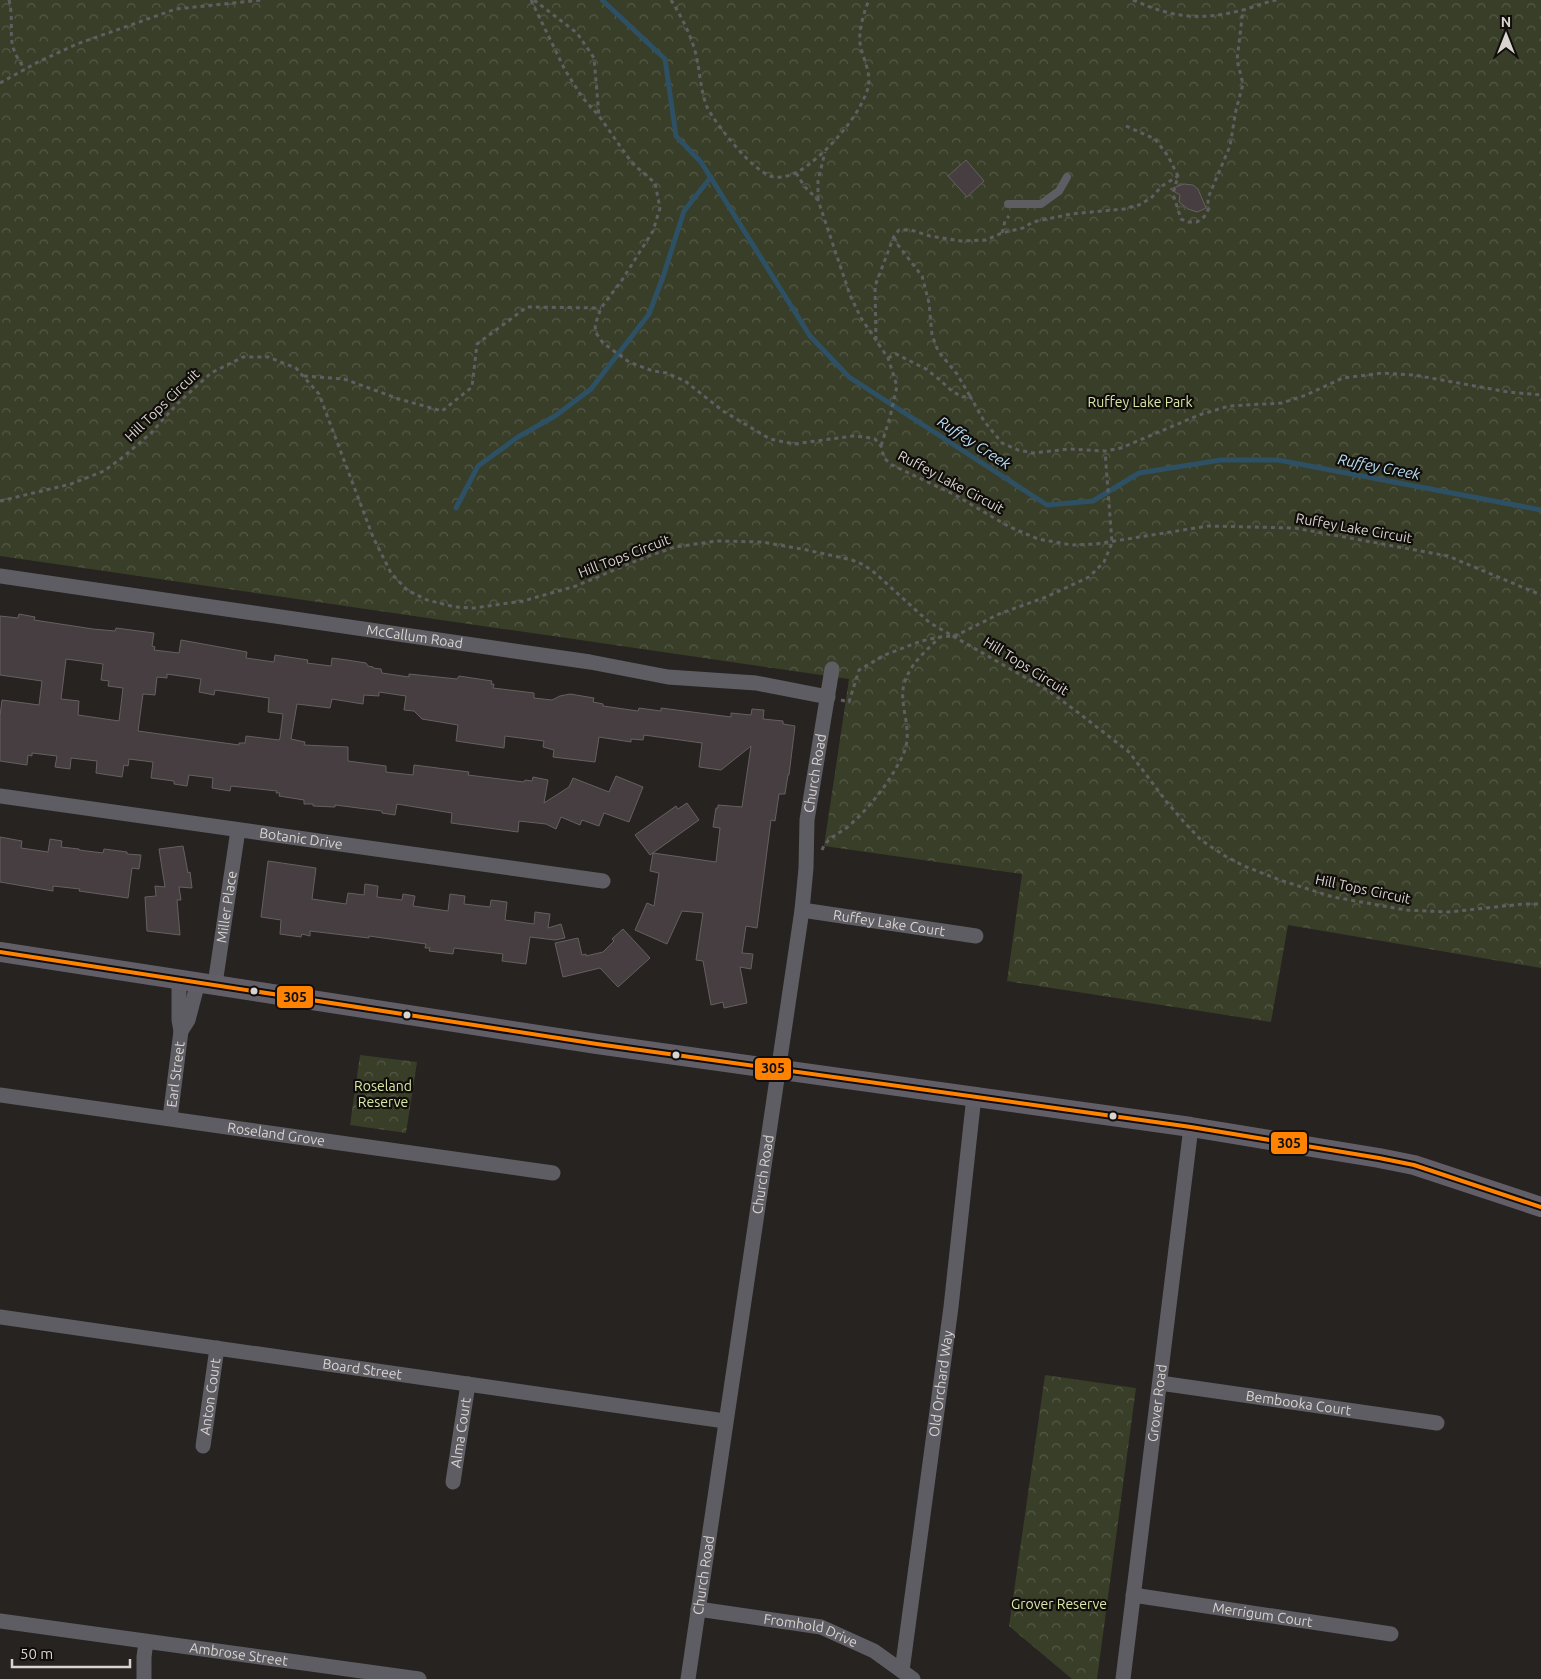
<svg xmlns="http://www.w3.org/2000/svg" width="1541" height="1679" font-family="Ubuntu,sans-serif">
  <defs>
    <pattern id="park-crowns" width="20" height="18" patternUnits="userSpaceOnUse" patternTransform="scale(1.25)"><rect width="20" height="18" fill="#393e28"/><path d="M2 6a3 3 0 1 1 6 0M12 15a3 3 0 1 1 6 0" fill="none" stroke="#555946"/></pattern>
  </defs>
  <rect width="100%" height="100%" fill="#272320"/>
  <path fill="url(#park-crowns)" d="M0 0H1541V968L1288 925 1271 1022 1007 981 1022 874 824 846 849 679 0 556Z
    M360 1055 417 1062 406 1133 350 1125Z
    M1045 1375 1136 1388 1097 1679H1072L1009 1626Z"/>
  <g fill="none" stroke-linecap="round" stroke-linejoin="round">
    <path stroke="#2d5064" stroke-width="5" d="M602 0 665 59 676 136 701 162 810 336 849 377 1047 505 1093 501 1139 473 1221 460H1278L1541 510
      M456 508 478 466 518 437 555 416 591 389 649 314 663 277 684 211 711 177"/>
  </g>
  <path fill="#463e40" stroke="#656160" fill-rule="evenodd" d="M966 160 984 181 967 197 948 176Z
    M1184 184 1193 185 1198 189 1206 208 1197 212 1188 209 1179 202 1180 195 1170 189Z
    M19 614 35 617 34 620 93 629 115 631 116 628 154 633 152 646 155 647 154 650 179 653 181 640 247 652 246 658 274 662 275 655 308 660 307 663 331 666 332 658 347 660 366 663 368 666 373 667V668L381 669 382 673 409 677V674L457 679 459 676 492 681 491 684H494L493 688 534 693V698L552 700 560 696 570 694 594 698 593 702 603 704V706L638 711 639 708 661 711V708L731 717V713L751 715 752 709 764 710 763 719 783 721V724L795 726 789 775H788L785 794H779L775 821 771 820 757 928 746 926 742 953 753 954 751 969 740 967 747 1003 724 1008 723 1002 711 1005 703 961 696 960 703 913 682 911 667 944 635 930 647 903 654 906 659 873 650 871 653 853 716 862 720 828 713 827 716 808H718V805L742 807 751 746 721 770 699 767 702 743 644 735 643 740 631 739V742L599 737 595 762 553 757 554 750 543 747 544 741 505 736 504 748 456 741 458 725 422 719 414 711 404 710 406 696 379 692V696L364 695 363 704 332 699 330 708 297 704 291 739 305 742 304 745 348 747V761L386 766V772L413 775 414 765 469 772 468 775 524 782 525 780 532 781 533 777 548 780 544 803 569 787 573 778 609 792 616 776 643 787 629 822 604 813 599 826 582 820 580 825 561 817 556 829 546 824 519 821 518 832 451 823 452 813 397 804 395 815 382 813V811L335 805V807L313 806V804H304V800L279 796 280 793H276L277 791 231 786 230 791 212 788 213 778 189 775 187 786 174 784V781L151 778 153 762 129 759 128 766 124 765 122 777 96 773 97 761 71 758 70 769 55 767 57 756 32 753V756L28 755 27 765 0 761V716L2 700 39 705 42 681 0 675V616L18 618ZM66 659 103 664 101 680 109 681 108 686 123 688 119 721 78 715 79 701 61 699ZM167 674 201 679 199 692 214 695 215 690 269 698 268 712 283 714 280 738 279 740 246 736 245 743H239V745L138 731 143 694 155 695 157 677 167 678Z
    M687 803 699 820 650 855 635 835 676 806 678 809Z
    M0 837 22 841 21 848 48 852 50 839 62 841 61 847 79 849V850L103 853 104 849 127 852V854L141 855 139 869 132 868 128 898 79 891 80 889 53 886V891L0 882Z
    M183 846 188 873 190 872 192 888 179 887 181 900H177L180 935 147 931 145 897 156 896 155 886 165 887 159 849Z
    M268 861 316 868 312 899 346 904 348 893 364 895 365 884 378 886 377 897 402 900 403 894 415 896 413 906 448 911 450 894 465 896 464 904 490 907 491 900 507 902 505 920 534 924 535 912 550 914 548 928 561 924 565 938 555 940 530 937 526 964 502 961 503 954 454 948 453 954 429 951 430 948H425L426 944 369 936V938L310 931V936L302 934 301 937 280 934 281 920 261 917Z
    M623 929 650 958 618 987 600 968 563 977 555 943 578 938 582 955 586 954V956L603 952 614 941 612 939Z"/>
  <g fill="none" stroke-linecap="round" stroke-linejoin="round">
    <path stroke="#615e63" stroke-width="3" stroke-dasharray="4 4" stroke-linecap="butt" d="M9 0C16 30 3 41 25 69
      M531 0 565 70 582 97 599 116 632 163 655 183 660 208 653 231 622 280 601 308 595 325 596 333 603 343 629 362 653 371 667 373 685 381 723 411 770 439 794 444 853 436 865 437 875 439 881 446 884 458 892 465 955 495 1008 526 1038 539 1072 545 1096 544 1208 526 1295 528 1448 556 1541 595
      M534 0 577 33 594 58 599 116
      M671 0C681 16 690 33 695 51 700 69 700 89 707 107 715 123 755 175 774 177 787 178 798 173 808 165 831 148 860 115 868 88 872 72 862 58 860 43 859 35 861 26 863 17 865 11 866 5 870 0
      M1133 0C1174 18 1199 21 1243 10 1254 7 1265 2 1277 0
      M0 83 38 62 77 44 176 9 262 0
      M1126 126 1155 139 1168 156 1178 176 1173 194 1181 219 1188 222H1197L1204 217 1208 210V198L1230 146 1236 110 1243 84 1237 60 1243 10
      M796 173 805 187 818 200 850 295 861 318 888 358 897 386 890 417 881 446
      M818 200V181L825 152
      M1002 233 1005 221 1009 216
      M894 237 898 245 922 276 929 303 932 335 938 351 957 374 970 396
      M876 340 875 286 894 236 899 230H911L930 236 961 241 986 240 1002 233 1023 228 1033 222 1071 214 1124 209 1139 205 1151 198 1162 186 1178 176
      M888 358 896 354 926 369 940 380 953 392 963 397 970 396 984 421 1002 443 1018 450 1033 453 1070 449 1105 451 1121 448 1199 415 1229 406 1282 403 1306 395 1343 378 1382 373 1414 375 1508 392 1541 395
      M304 376 344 379 399 399 442 411 472 387 477 344 527 307 601 308
      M0 501 71 484 104 471 123 457 151 433 177 404 211 373 243 357H268L296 368 319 394 373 537 391 573 407 590 427 600 455 607 474 608 523 601 576 586 643 558 675 547 717 541 762 542 807 550 852 560 864 565 875 573 930 623 1049 691 1080 714 1129 752 1166 801 1184 822 1201 840 1225 856 1244 866 1280 880 1333 897 1406 910 1449 912 1523 904H1541
      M841 700 849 702 859 670 885 655 921 641 940 637 955 636 999 614 1046 597 1089 577 1104 562 1112 543 1105 451
      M822 850C827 837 841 833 850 825 871 806 888 784 901 759 917 730 896 706 905 681 911 663 927 650 940 637"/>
    <path stroke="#5f5d64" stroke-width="8" d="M1008 204H1041L1059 191 1067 177"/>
    <g stroke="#5f5d64" stroke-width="15">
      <path id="s1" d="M0 576 590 662 668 677 756 683 828 697"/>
      <path id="s2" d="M0 796 603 881"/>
      <path id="s3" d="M802 910 976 936"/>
      <path id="s4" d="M215 984 238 830"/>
      <path d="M181 1031 188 1020 198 982"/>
      <path id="s5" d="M0 1095 553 1173"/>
      <path id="s6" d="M170 1118 181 1031 179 1020V980"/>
      <path id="s7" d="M0 1317 725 1421"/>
      <path id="s8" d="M1160 1383 1437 1423"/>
      <path id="s9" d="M203 1446 217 1348"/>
      <path id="s10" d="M453 1482 468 1384"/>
      <path id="s11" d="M1133 1595 1391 1634"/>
      <path id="s12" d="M698 1609 821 1627 874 1651 913 1679"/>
      <path id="s13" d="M0 1621 419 1679"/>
      <path id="s14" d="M902 1671 951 1307 974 1096"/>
      <path d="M144 1679V1657L146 1642"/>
      <path id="s15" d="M688 1679 802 910 806 868 807 820 832 669"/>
      <path id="s16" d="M1123 1679 1191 1127"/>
    </g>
    <path stroke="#625e67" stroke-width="20" d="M0 952 597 1044 1191 1127 1379 1158 1414 1165 1541 1207"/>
    <g stroke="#100d0a" stroke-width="8">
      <path id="bus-1" d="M0 952 597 1044 1191 1127 1379 1158 1414 1165 1541 1207"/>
    </g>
    <use href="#bus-1" stroke="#ff8200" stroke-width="4"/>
  </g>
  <g fill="#d9d4d0" stroke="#100d0a" stroke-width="2">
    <circle cx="254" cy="991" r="4.5"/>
    <circle cx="407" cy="1015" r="4.5"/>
    <circle cx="676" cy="1055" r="4.5"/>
    <circle cx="1113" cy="1116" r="4.5"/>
  </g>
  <g text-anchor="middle" stroke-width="4.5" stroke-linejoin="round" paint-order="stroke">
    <g font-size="14" fill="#d8e9a8" stroke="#100d0a">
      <text x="1140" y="407">Ruffey Lake Park</text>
      <text x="383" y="1091">Roseland<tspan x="383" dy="16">Reserve</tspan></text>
      <text x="1059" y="1609">Grover Reserve</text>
    </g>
    <g font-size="14" fill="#d9d4d0" stroke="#100d0a">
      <text transform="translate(162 405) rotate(-44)" y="5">Hill Tops Circuit</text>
      <text transform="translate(951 482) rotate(28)" y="5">Ruffey Lake Circuit</text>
      <text transform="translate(1354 528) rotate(10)" y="5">Ruffey Lake Circuit</text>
      <text transform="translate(624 556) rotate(-21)" y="5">Hill Tops Circuit</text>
      <text dy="5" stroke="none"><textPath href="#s1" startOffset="419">McCallum Road</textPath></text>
      <text transform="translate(1026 666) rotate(32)" y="5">Hill Tops Circuit</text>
      <text dy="5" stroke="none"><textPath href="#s15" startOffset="915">Church Road</textPath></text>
      <text dy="5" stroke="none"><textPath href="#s2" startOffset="304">Botanic Drive</textPath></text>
      <text transform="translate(1363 889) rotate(12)" y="5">Hill Tops Circuit</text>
      <text dy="5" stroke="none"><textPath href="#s4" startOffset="78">Miller Place</textPath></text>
      <text dy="5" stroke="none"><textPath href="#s3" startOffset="88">Ruffey Lake Court</textPath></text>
      <text dy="5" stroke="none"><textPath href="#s6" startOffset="44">Earl Street</textPath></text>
      <text dy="5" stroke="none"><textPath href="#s5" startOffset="279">Roseland Grove</textPath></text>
      <text dy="5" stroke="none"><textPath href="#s15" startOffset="510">Church Road</textPath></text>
      <text dy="5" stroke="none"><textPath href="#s7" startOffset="366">Board Street</textPath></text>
      <text dy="5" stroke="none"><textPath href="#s14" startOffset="290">Old Orchard Way</textPath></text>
      <text dy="5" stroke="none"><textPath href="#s9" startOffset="50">Anton Court</textPath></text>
      <text dy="5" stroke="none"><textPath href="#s16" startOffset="278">Grover Road</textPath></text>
      <text dy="5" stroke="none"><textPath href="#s8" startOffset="140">Bembooka Court</textPath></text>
      <text dy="5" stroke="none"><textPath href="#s10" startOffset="50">Alma Court</textPath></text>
      <text dy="5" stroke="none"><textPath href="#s15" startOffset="105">Church Road</textPath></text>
      <text dy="5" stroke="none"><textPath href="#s11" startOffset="131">Merrigum Court</textPath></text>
      <text dy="5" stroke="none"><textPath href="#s12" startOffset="115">Fromhold Drive</textPath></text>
      <text dy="5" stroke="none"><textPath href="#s13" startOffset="241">Ambrose Street</textPath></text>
    </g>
    <g font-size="15" font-style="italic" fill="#bae0f8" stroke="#100d0a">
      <text transform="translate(974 443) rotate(33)" y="5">Ruffey Creek</text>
      <text transform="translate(1379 467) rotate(11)" y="5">Ruffey Creek</text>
    </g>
  </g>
  <g stroke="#100d0a" stroke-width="2">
    <rect x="276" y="985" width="38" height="24" rx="5" fill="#ff8200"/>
    <rect x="754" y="1057" width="38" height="24" rx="5" fill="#ff8200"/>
    <rect x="1270" y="1131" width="38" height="24" rx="5" fill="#ff8200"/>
  </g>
  <g font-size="14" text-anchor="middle" font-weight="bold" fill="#111">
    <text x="295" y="1002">305</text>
    <text x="773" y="1073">305</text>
    <text x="1289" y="1148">305</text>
  </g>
  <g transform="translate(1506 35)" stroke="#100d0a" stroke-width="4" paint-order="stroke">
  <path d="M0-4L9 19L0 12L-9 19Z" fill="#d9d4d0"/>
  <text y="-8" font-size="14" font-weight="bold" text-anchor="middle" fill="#d9d4d0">N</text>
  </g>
  <path d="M12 1659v8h118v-8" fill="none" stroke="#d9d4d0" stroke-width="2.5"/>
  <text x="20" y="1659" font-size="15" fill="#d9d4d0" stroke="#100d0a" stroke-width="4" paint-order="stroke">50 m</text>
</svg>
